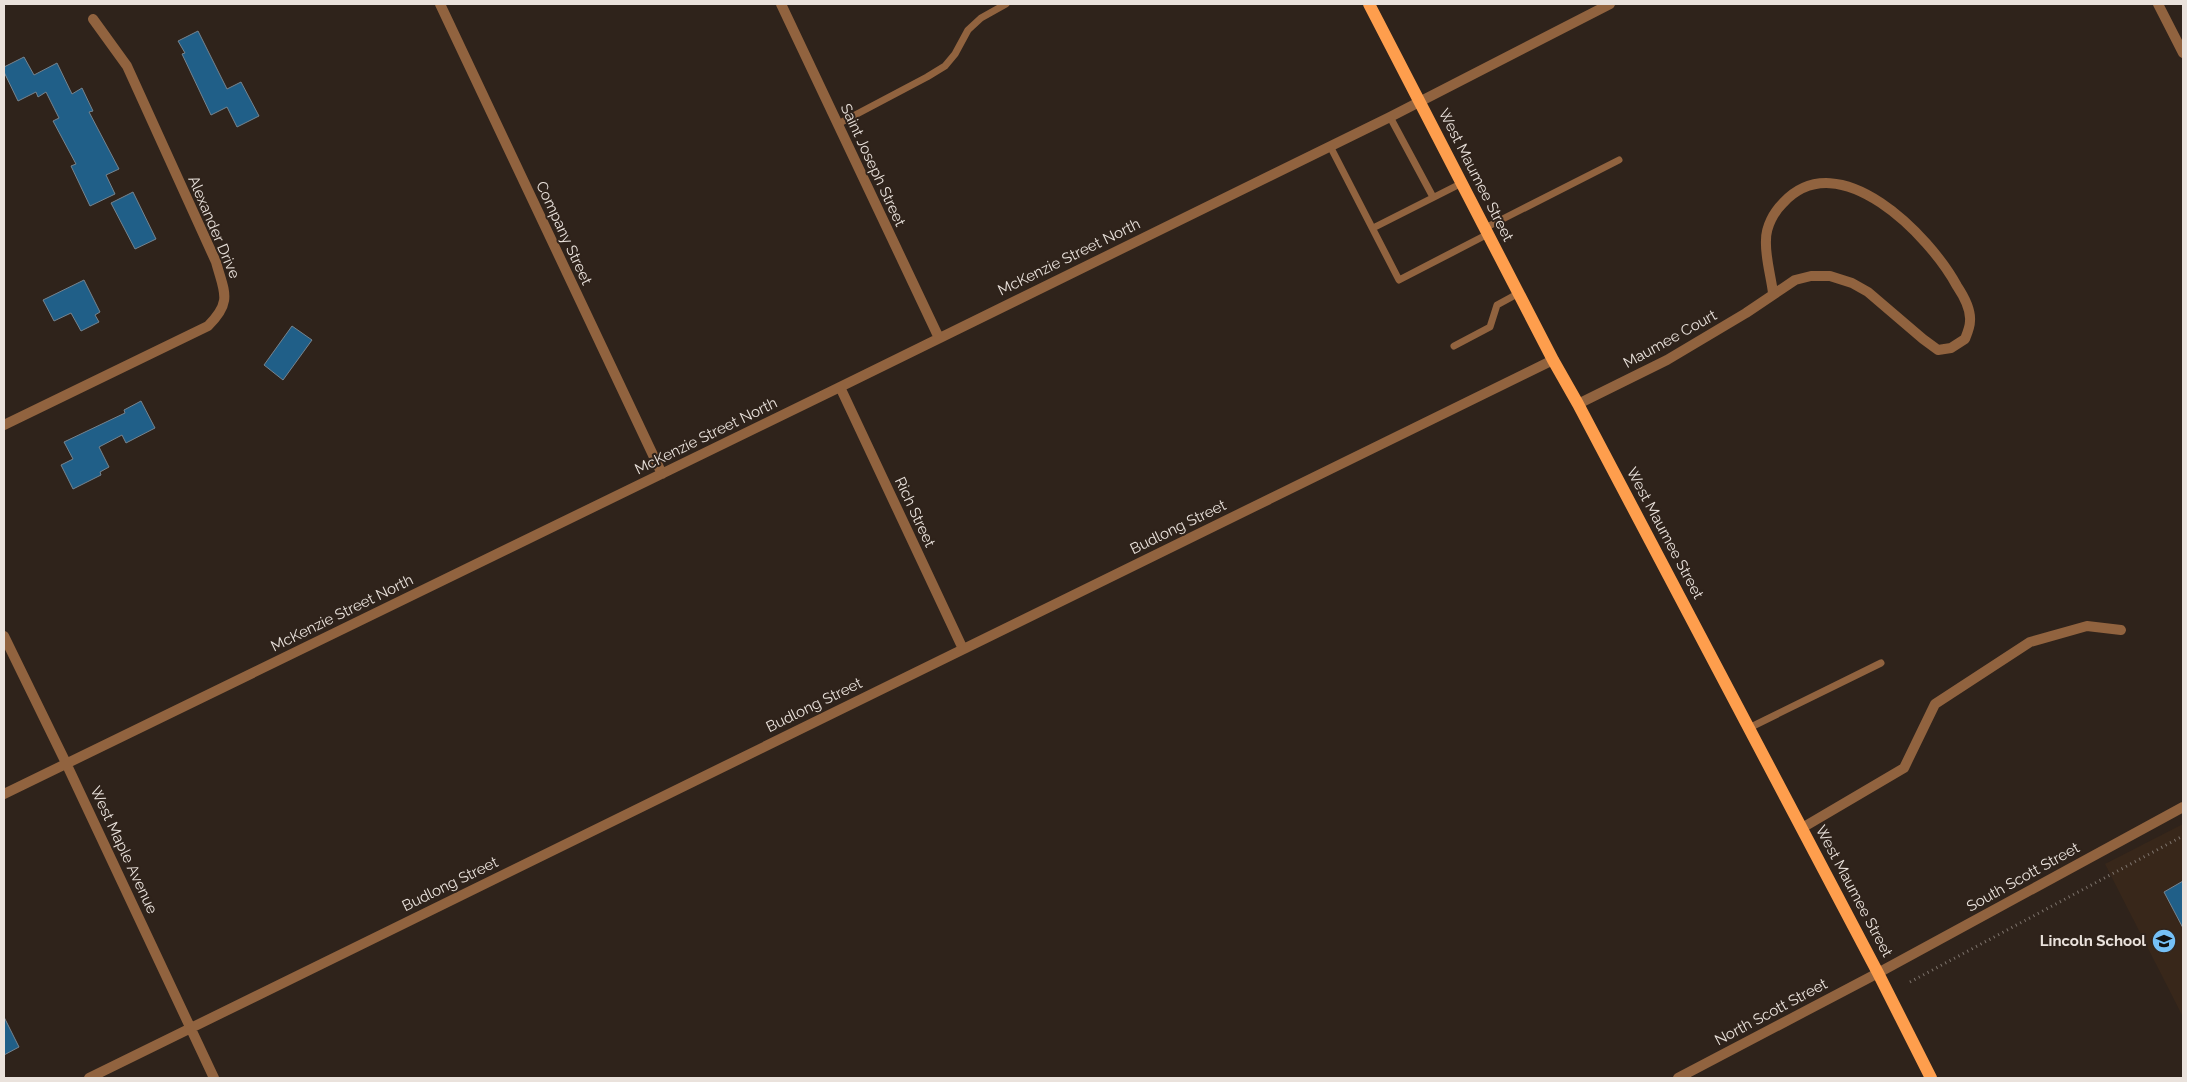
<svg xmlns="http://www.w3.org/2000/svg" width="2187" height="1082" font-family="Raleway,sans-serif">
  <rect width="100%" height="100%" fill="#2f231b"/>
  <path fill="#38271a" d="M2183 824V1017L2105 864Z"/>
  <path fill="#205f88" stroke="#76848f" d="M198 31 227 89 241 82 259 116 237 127 227 107 211 115 182 54 185 53 178 41Z
    M24 57 34 75 57 63 72 94 82 88 93 111 89 112 119 169 106 175 115 194 90 206 71 166 76 164 53 121 59 118 46 92 38 97 36 92 18 101 4 72V67Z
    M133 192 156 239 135 249 111 203Z
    M84 280 100 312 95 315 99 322 81 331 71 313 54 321 43 300Z
    M292 326 312 340 283 380 264 365Z
    M141 401 155 428 126 443 122 435 99 447 109 467 100 472 101 475 73 489 61 465 73 459 64 442 125 413 124 410Z
    M2183 881V928L2164 892Z
    M4 1017 19 1047 4 1055Z"/>
  <g fill="none" stroke-linecap="round" stroke-linejoin="round">
    <path stroke="#7f756e" stroke-width="3" stroke-dasharray="1 4" stroke-linecap="butt" d="M1910 982 2183 836"/>
    <path stroke="#91633f" stroke-width="7" d="M1390 117 1433 197
      M838 124 927 77 945 66 955 54 968 30 981 18 1006 4
      M1330 146 1399 280 1488 234
      M1373 228 1462 183
      M1485 228 1619 160
      M1454 346 1490 327 1497 305 1519 293
      M1749 728 1881 663"/>
    <path stroke="#91633f" stroke-width="10" d="M440 4 662 474
      M781 4 939 338
      M2158 4 2183 53
      M840 387 963 649
      M1578 404 1667 360 1746 313 1795 280 1811 276H1830L1852 283 1868 292 1923 339 1938 350 1951 348 1965 339C1967 334 1970 327 1970 321 1971 310 1963 295 1957 286 1930 236 1839 142 1783 203 1774 212 1766 226 1766 240 1765 257 1771 276 1773 293
      M4 425 208 326C233 301 224 292 216 262L127 66 93 19
      M4 636 66 763 214 1078
      M4 794 840 387 1390 117 1610 4
      M1802 828 1904 768 1935 704 2030 642 2087 626 2121 630
      M89 1078 1553 360
      M1678 1078 1878 973 2183 807"/>
    <path stroke="#fe9e4d" stroke-width="12" d="M1369 4 1553 360 1578 404 1878 973 1931 1078"/>
  </g>
  <defs>
    <g id="school-disc" transform="scale(1.25)"><circle r="9.5" fill="#75c0f6" stroke="#2f231b"/><path d="M0-5L7-2L0 1L-7-2ZM-4 1L0 2.5L4 1V4Q0 6-4 4Z" fill="#111"/></g>
  </defs>
  <g fill-rule="evenodd">
    <use href="#school-disc" x="2164" y="941"/>
  </g>
  <g text-anchor="middle" stroke-width="4" stroke-linejoin="round" paint-order="stroke">
    <g font-size="15" fill="#eae2dc" stroke="#2f231b">
      <text transform="translate(873 165) rotate(65)" y="5">Saint Joseph Street</text>
      <text transform="translate(1476 175) rotate(63)" y="5">West Maumee Street</text>
      <text transform="translate(214 227) rotate(67)" y="5">Alexander Drive</text>
      <text transform="translate(564 233) rotate(65)" y="5">Company Street</text>
      <text transform="translate(1069 257) rotate(-26)" y="5">McKenzie Street North</text>
      <text transform="translate(1670 339) rotate(-29)" y="5">Maumee Court</text>
      <text transform="translate(706 436) rotate(-26)" y="5">McKenzie Street North</text>
      <text transform="translate(915 512) rotate(65)" y="5">Rich Street</text>
      <text transform="translate(1178 527) rotate(-26)" y="5">Budlong Street</text>
      <text transform="translate(1665 533) rotate(62)" y="5">West Maumee Street</text>
      <text transform="translate(342 613) rotate(-26)" y="5">McKenzie Street North</text>
      <text transform="translate(814 705) rotate(-26)" y="5">Budlong Street</text>
      <text transform="translate(124 850) rotate(65)" y="5">West Maple Avenue</text>
      <text transform="translate(2023 877) rotate(-29)" y="5">South Scott Street</text>
      <text transform="translate(450 884) rotate(-26)" y="5">Budlong Street</text>
      <text transform="translate(1854 891) rotate(62)" y="5">West Maumee Street</text>
      <text transform="translate(1771 1012) rotate(-28)" y="5">North Scott Street</text>
    </g>
    <g font-size="15" font-weight="bold" fill="#eae2dc" stroke="#2f231b" text-anchor="end">
      <text x="2146" y="946">Lincoln School</text>
    </g>
  </g>
  <rect width="2187" height="1082" fill="none" stroke="#eae2dc" stroke-width="10"/>
</svg>
